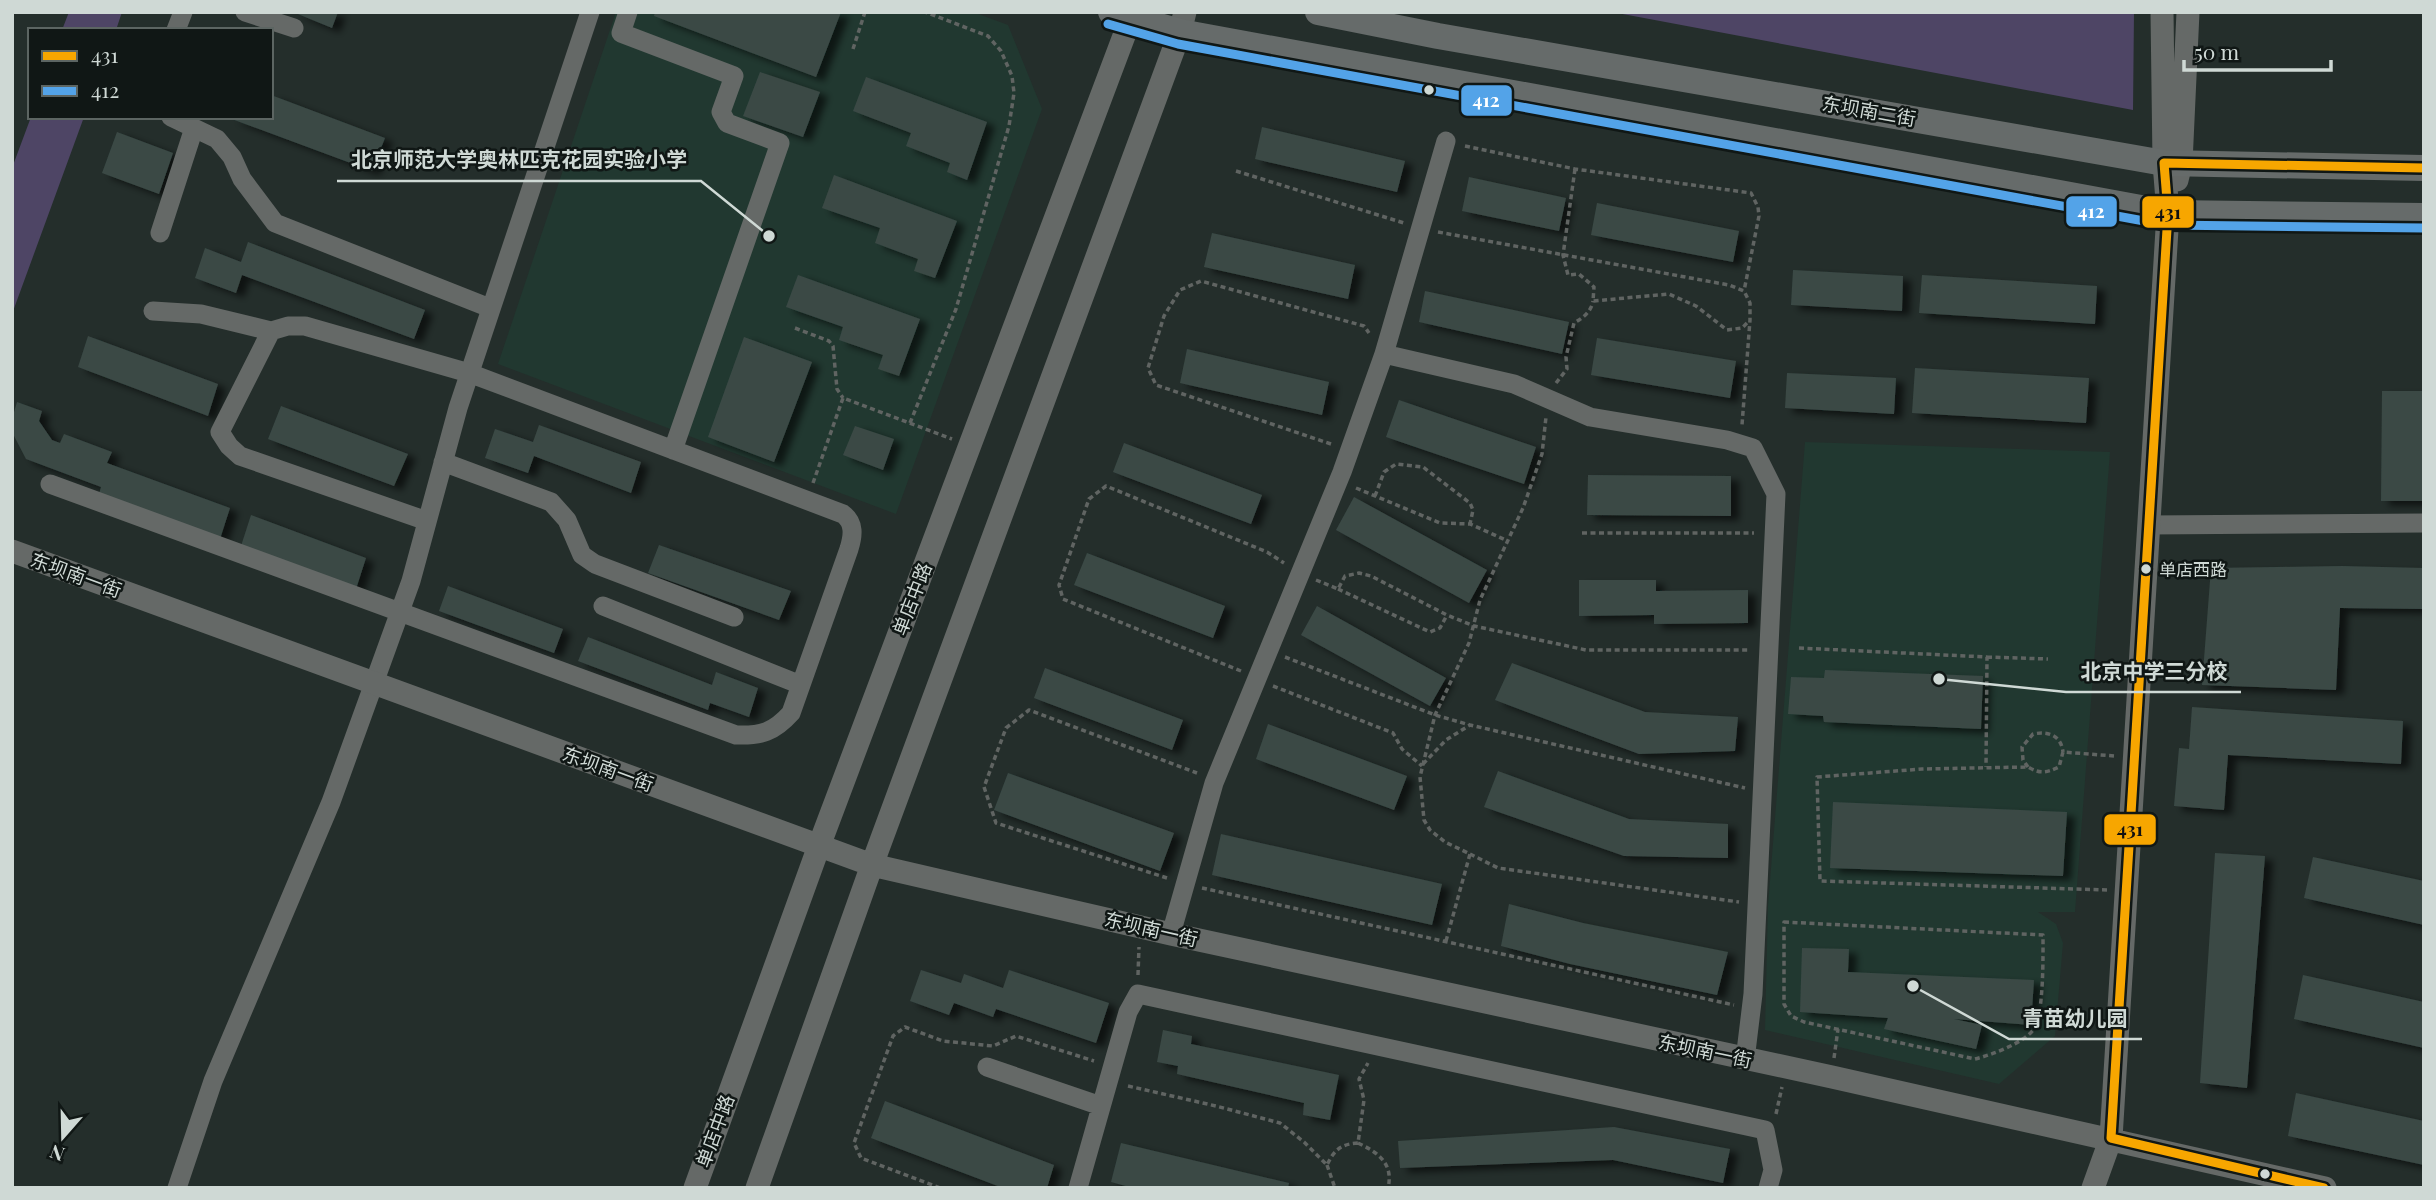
<svg xmlns="http://www.w3.org/2000/svg" width="2436" height="1200" font-family="'Playfair Display','Noto Sans SC',serif">
  <defs>
    <filter id="shadow"><feDropShadow dx="8" dy="4.5" stdDeviation="3.5" flood-color="#0009"/></filter>
  </defs>
  <rect width="100%" height="100%" fill="#242e2b"/>
  <path fill="#213830" d="M616 12H973L1008 25 1042 109 896 514 498 364Z
    M1805 442 2110 452 2075 912H2038L2056 924 2063 943 2055 1036 1999 1084 1765 1030 1768 906Z"/>
  <path fill="#4e4565" d="M69 12H122L116 30H62Z
    M1612 12H2134L2133 110Z
    M31 117H84L12 314V168Z"/>
  <path fill="#3a4945" filter="url(#shadow)" d="M293 12H338L332 28Z
    M655 12H841L816 77 654 16Z
    M760 72 820 92 803 137 743 116Z
    M866 77 987 122 967 180 947 172 950 163 906 146 911 133 853 111Z
    M271 95 385 138 372 171 229 118 271 117Z
    M1262 127 1405 161 1397 192 1255 159Z
    M117 132 173 153 159 194 102 173Z
    M834 175 957 221 935 278 914 271 918 259 875 243 880 228 822 208Z
    M1469 177 1566 198 1559 231 1462 211Z
    M1597 203 1739 231 1733 262 1591 235Z
    M1212 233 1355 265 1348 299 1204 267Z
    M248 242 425 310 414 339 242 275 236 293 195 278 205 248 241 262Z
    M1793 270 1903 276 1902 311 1791 305Z
    M798 275 920 319 899 376 878 369 883 355 839 340 843 327 786 307Z
    M1922 275 2097 286 2095 324 1919 313Z
    M1425 291 1569 322 1562 354 1419 322Z
    M88 336 218 384 208 416 78 367Z
    M744 337 812 362 774 462 708 437Z
    M1597 338 1736 361 1730 398 1591 375Z
    M1187 349 1329 382 1322 415 1180 383Z
    M1915 368 2089 378 2086 423 1912 413Z
    M1787 373 1896 378 1894 414 1785 408Z
    M2382 391H2424V501H2381Z
    M1399 400 1536 447 1524 484 1386 437Z
    M17 402 42 411 39 421 52 440 60 443 64 434 112 452 107 463 230 508 220 539 99 494 101 487 26 459 12 432V419Z
    M281 406 408 454 394 486 268 439Z
    M539 425 641 462 631 493 534 456 528 473 485 458 495 429 533 442Z
    M855 426 894 439 883 470 843 455Z
    M1124 443 1262 495 1251 524 1113 472Z
    M1588 475 1731 476V516L1587 515Z
    M1354 497 1487 570 1469 603 1336 530Z
    M251 515 366 558 356 589 241 546Z
    M659 545 791 591 779 620 648 573Z
    M1087 553 1225 606 1213 638 1074 585Z
    M2342 566 2424 568V609L2340 608 2336 690 2202 685 2211 568Z
    M1579 580H1656V591L1748 590V623L1654 624V615L1579 616Z
    M448 586 563 629 554 653 439 611Z
    M1317 606 1446 678 1430 706 1301 635Z
    M588 637 712 685 716 672 758 688 749 717 710 703 708 710 578 661Z
    M1512 663 1645 712 1738 717 1735 751 1639 754 1495 700Z
    M1045 668 1183 720 1172 750 1034 698Z
    M1825 670 1983 676 1981 729 1824 722 1823 716 1788 714 1791 677 1824 678Z
    M2192 707 2403 721 2401 764 2228 755 2224 810 2174 806 2179 748 2189 749Z
    M1268 724 1407 776 1394 810 1256 759Z
    M1498 771 1629 819 1728 824V858L1624 856 1484 807Z
    M1008 773 1174 833 1160 871 994 810Z
    M1833 802 2067 812 2063 876 1830 868Z
    M1221 834 1442 884 1432 925 1212 875Z
    M2215 853 2265 856 2247 1088 2200 1083Z
    M2313 857 2424 881V925L2304 898Z
    M1509 904 1583 923 1728 952 1717 995 1570 964 1501 946Z
    M1802 948 1849 949 1848 972 2034 980 2031 1025 1954 1019 1982 1025 1976 1049 1884 1029 1888 1018 1800 1012Z
    M921 970 961 983 964 974 1003 988 1009 970 1109 1003 1096 1043 996 1009 993 1017 954 1003 949 1015 910 1001Z
    M2303 975 2424 1002V1048L2294 1019Z
    M1163 1030 1192 1036 1191 1044 1339 1075 1330 1120 1303 1115 1304 1103 1177 1074 1178 1066 1157 1062Z
    M2296 1093 2424 1121V1165L2288 1136Z
    M885 1101 1054 1165 1047 1188H1003L871 1138Z
    M1614 1127 1730 1149 1723 1183 1613 1160 1400 1168 1398 1141Z
    M1121 1143 1289 1183 1288 1188H1133L1111 1182Z"/>
  <g fill="none" stroke-linecap="round" stroke-linejoin="round">
    <path stroke="#606462" stroke-width="3.5" stroke-dasharray="5 3.5" stroke-linecap="butt" d="M853 49 865 12
      M1465 146 1575 169 1751 193 1758 207 1759 216 1744 291
      M1575 169 1563 255 1568 275 1579 274 1594 287 1593 301 1669 294 1696 306 1727 330 1742 328 1749 321
      M1236 171 1404 223
      M1438 232 1729 285 1744 291 1750 303V320L1742 425
      M795 328 829 341 833 346 837 389 843 398
      M1556 383 1567 369 1566 357 1574 323C1583 318 1591 312 1593 301
      M910 423 956 309 1009 126 1014 93 1012 76 1001 51 988 36 925 12
      M1331 444 1156 385 1148 368 1164 316 1180 290 1201 281 1364 326 1369 333
      M813 483 843 398 952 439
      M1356 488 1440 523 1470 524 1508 541
      M1375 496 1384 472 1396 464 1423 467 1470 503 1473 510 1470 524
      M1582 533H1754
      M1316 580 1338 589 1345 576 1359 573 1371 576 1447 615 1474 626 1586 650H1749
      M1338 589 1430 632 1440 628 1447 615
      M1799 648 1987 657 1986 767
      M1285 657 1435 715 1470 725 1745 788
      M1987 657 2048 659
      M1241 671 1063 599 1059 585 1089 499 1106 486 1267 552 1284 563
      M1273 686 1393 733 1402 749 1422 766
      M1423 764 1446 740 1470 725
      M2028 767 2023 760 2022 747 2033 734C2048 731 2061 735 2063 752
      M1470 854 1498 868 1739 902
      M1167 878 996 823 984 787 1006 728 1029 710 1197 773
      M1202 888 1734 1005
      M2107 890 1820 881 1817 777 1922 769 2028 767C2040 774 2046 773 2059 767L2063 752 2114 756
      M1784 922 2043 935C2043 954 2044 1014 2034 1029 2024 1043 1991 1055 1975 1059L1804 1022 1791 1016 1784 1004Z
      M1446 941 1470 854 1445 842 1430 830 1424 820 1420 777 1435 715 1469 643 1480 600 1523 508 1542 454 1546 417
      M1138 975 1139 947
      M1834 1058 1838 1029
      M1128 1086 1216 1106 1280 1123 1304 1142 1327 1165C1334 1150 1341 1144 1358 1143L1364 1100 1359 1079 1368 1063
      M1776 1114 1782 1087
      M1358 1143C1377 1152 1394 1163 1388 1188
      M1327 1165 1335 1188
      M940 1188 861 1158 854 1143 893 1036 905 1027 943 1041 993 1046 1016 1036 1094 1061"/>
    <path stroke="#656967" stroke-width="19" d="M245 12 294 28
      M628 12 621 33 734 76 721 112 727 123 780 143 673 450
      M176 30 183 12
      M171 117 217 139 232 157 242 179 275 223 490 308
      M160 233 194 128
      M153 311 201 314 271 331
      M1384 354 1446 141
      M443 462 551 502 567 520 582 555 595 564 734 617
      M50 484 736 735C761 736 774 732 791 713L849 549C853 536 855 523 843 514L469 373 305 326H288L271 331 220 432 229 446 240 456 427 521
      M2148 525 2424 523
      M603 606 801 685
      M1171 934 1214 783 1342 472 1384 354 1514 384 1590 417 1727 440 1753 448 1776 494 1753 994 1745 1060
      M987 1067 1101 1106
      M177 1188 213 1081 331 802 411 581 458 408 590 12
      M1078 1188 1128 1012 1138 994 1765 1130 1773 1170 1768 1188"/>
    <path stroke="#656967" stroke-width="23" d="M2177 180 2181 163 2188 12
      M12 551 872 865 1171 934 1832 1077 2325 1188
      M695 1188 819 846 1133 12
      M757 1188 872 865 1180 32 1185 12
      M2093 1188 2111 1138 2168 213 2164 163 2162 12"/>
    <path stroke="#666b6a" stroke-width="26" d="M1111 12 1180 32 2168 213 2424 216
      M1318 12 1438 36 2164 163 2424 168"/>
    <g stroke="#101715" stroke-width="14">
      <path id="bus-1" d="M2111 1138 2168 213 2164 163 2424 168
        M2111 1138 2324 1188"/>
    </g>
    <g stroke="#101715" stroke-width="14">
      <path id="bus-2" d="M1108 24 1178 44 2166 225 2424 228"/>
    </g>
    <use href="#bus-1" stroke="#f7a600" stroke-width="9"/>
    <use href="#bus-2" stroke="#53a3e8" stroke-width="9"/>
  </g>
  <g fill="#cfd9d5" stroke="#101715" stroke-width="2.5">
    <circle cx="1429" cy="90" r="6"/>
    <circle cx="2146" cy="569" r="6"/>
    <circle cx="2265" cy="1174" r="6"/>
  </g>
  <g text-anchor="middle" stroke-width="5" stroke-linejoin="round" paint-order="stroke">
    <g font-size="17" fill="#cfd9d5" stroke="#101715" text-anchor="start">
      <text x="2159" y="576">单店西路</text>
    </g>
    <g font-size="19" fill="#cfd9d5" stroke="#101715">
      <text transform="translate(1869 111) rotate(10)" y="7">东坝南二街</text>
      <text transform="translate(76 575) rotate(20)" y="7">东坝南一街</text>
      <text transform="translate(912 599) rotate(-69)" y="7">单店中路</text>
      <text transform="translate(608 769) rotate(20)" y="7">东坝南一街</text>
      <text transform="translate(1151 929) rotate(13)" y="7">东坝南一街</text>
      <text transform="translate(1705 1051) rotate(12)" y="7">东坝南一街</text>
      <text transform="translate(715 1131) rotate(-70)" y="7">单店中路</text>
    </g>
  </g>
  <path fill="none" stroke="#cfd9d5" stroke-width="2.5" d="M769 236L701 181H337M1939 679L2066 692H2241M1913 986L2009 1039H2142"/>
  <g fill="#cfd9d5" stroke="#101715" stroke-width="2.5">
    <circle cx="769" cy="236" r="7"/>
    <circle cx="1939" cy="679" r="7"/>
    <circle cx="1913" cy="986" r="7"/>
  </g>
  <g font-size="21" text-anchor="middle" font-weight="bold" fill="#cfd9d5" stroke="#101715" stroke-width="5" stroke-linejoin="round" paint-order="stroke">
    <text x="519" y="167">北京师范大学奥林匹克花园实验小学</text>
    <text x="2154" y="679">北京中学三分校</text>
    <text x="2075" y="1026">青苗幼儿园</text>
  </g>
  <g stroke="#101715" stroke-width="2.5">
    <rect x="1460" y="84" width="53" height="33" rx="7" fill="#53a3e8"/>
    <rect x="2065" y="195" width="53" height="33" rx="7" fill="#53a3e8"/>
    <rect x="2141" y="195" width="54" height="34" rx="7" fill="#f7a600"/>
    <rect x="2103" y="813" width="54" height="33" rx="7" fill="#f7a600"/>
  </g>
  <g font-size="19" text-anchor="middle" font-weight="bold" fill="#fff">
    <text x="1486" y="107">412</text>
    <text x="2091" y="218">412</text>
  </g>
  <g font-size="19" text-anchor="middle" font-weight="bold" fill="#111">
    <text x="2168" y="219">431</text>
    <text x="2130" y="836">431</text>
  </g>
  <rect width="2436" height="1200" fill="none" stroke="#cfd9d5" stroke-width="28"/>
  <rect x="28" y="28" width="245" height="91" fill="#101715" stroke="#5c6562" stroke-width="2"/>
  <rect x="42" y="51" width="35" height="10" fill="#f7a600" stroke="#5c6562" stroke-width="2"/>
  <text x="91" y="63" font-size="21" fill="#cfd9d5">431</text>
  <rect x="42" y="86" width="35" height="10" fill="#53a3e8" stroke="#5c6562" stroke-width="2"/>
  <text x="91" y="98" font-size="21" fill="#cfd9d5">412</text>
  <g transform="translate(63 1137) rotate(200)" stroke="#101715" stroke-width="5" paint-order="stroke">
  <path d="M0-5L12 26L0 18L-12 26Z" fill="#cfd9d5"/>
  <text y="-10" font-size="19" font-weight="bold" text-anchor="middle" fill="#cfd9d5">N</text>
  </g>
  <path d="M2184 60v10h147v-10" fill="none" stroke="#cfd9d5" stroke-width="3.5"/>
  <text x="2194" y="60" font-size="21" fill="#cfd9d5" stroke="#101715" stroke-width="5" paint-order="stroke">50 m</text>
</svg>
